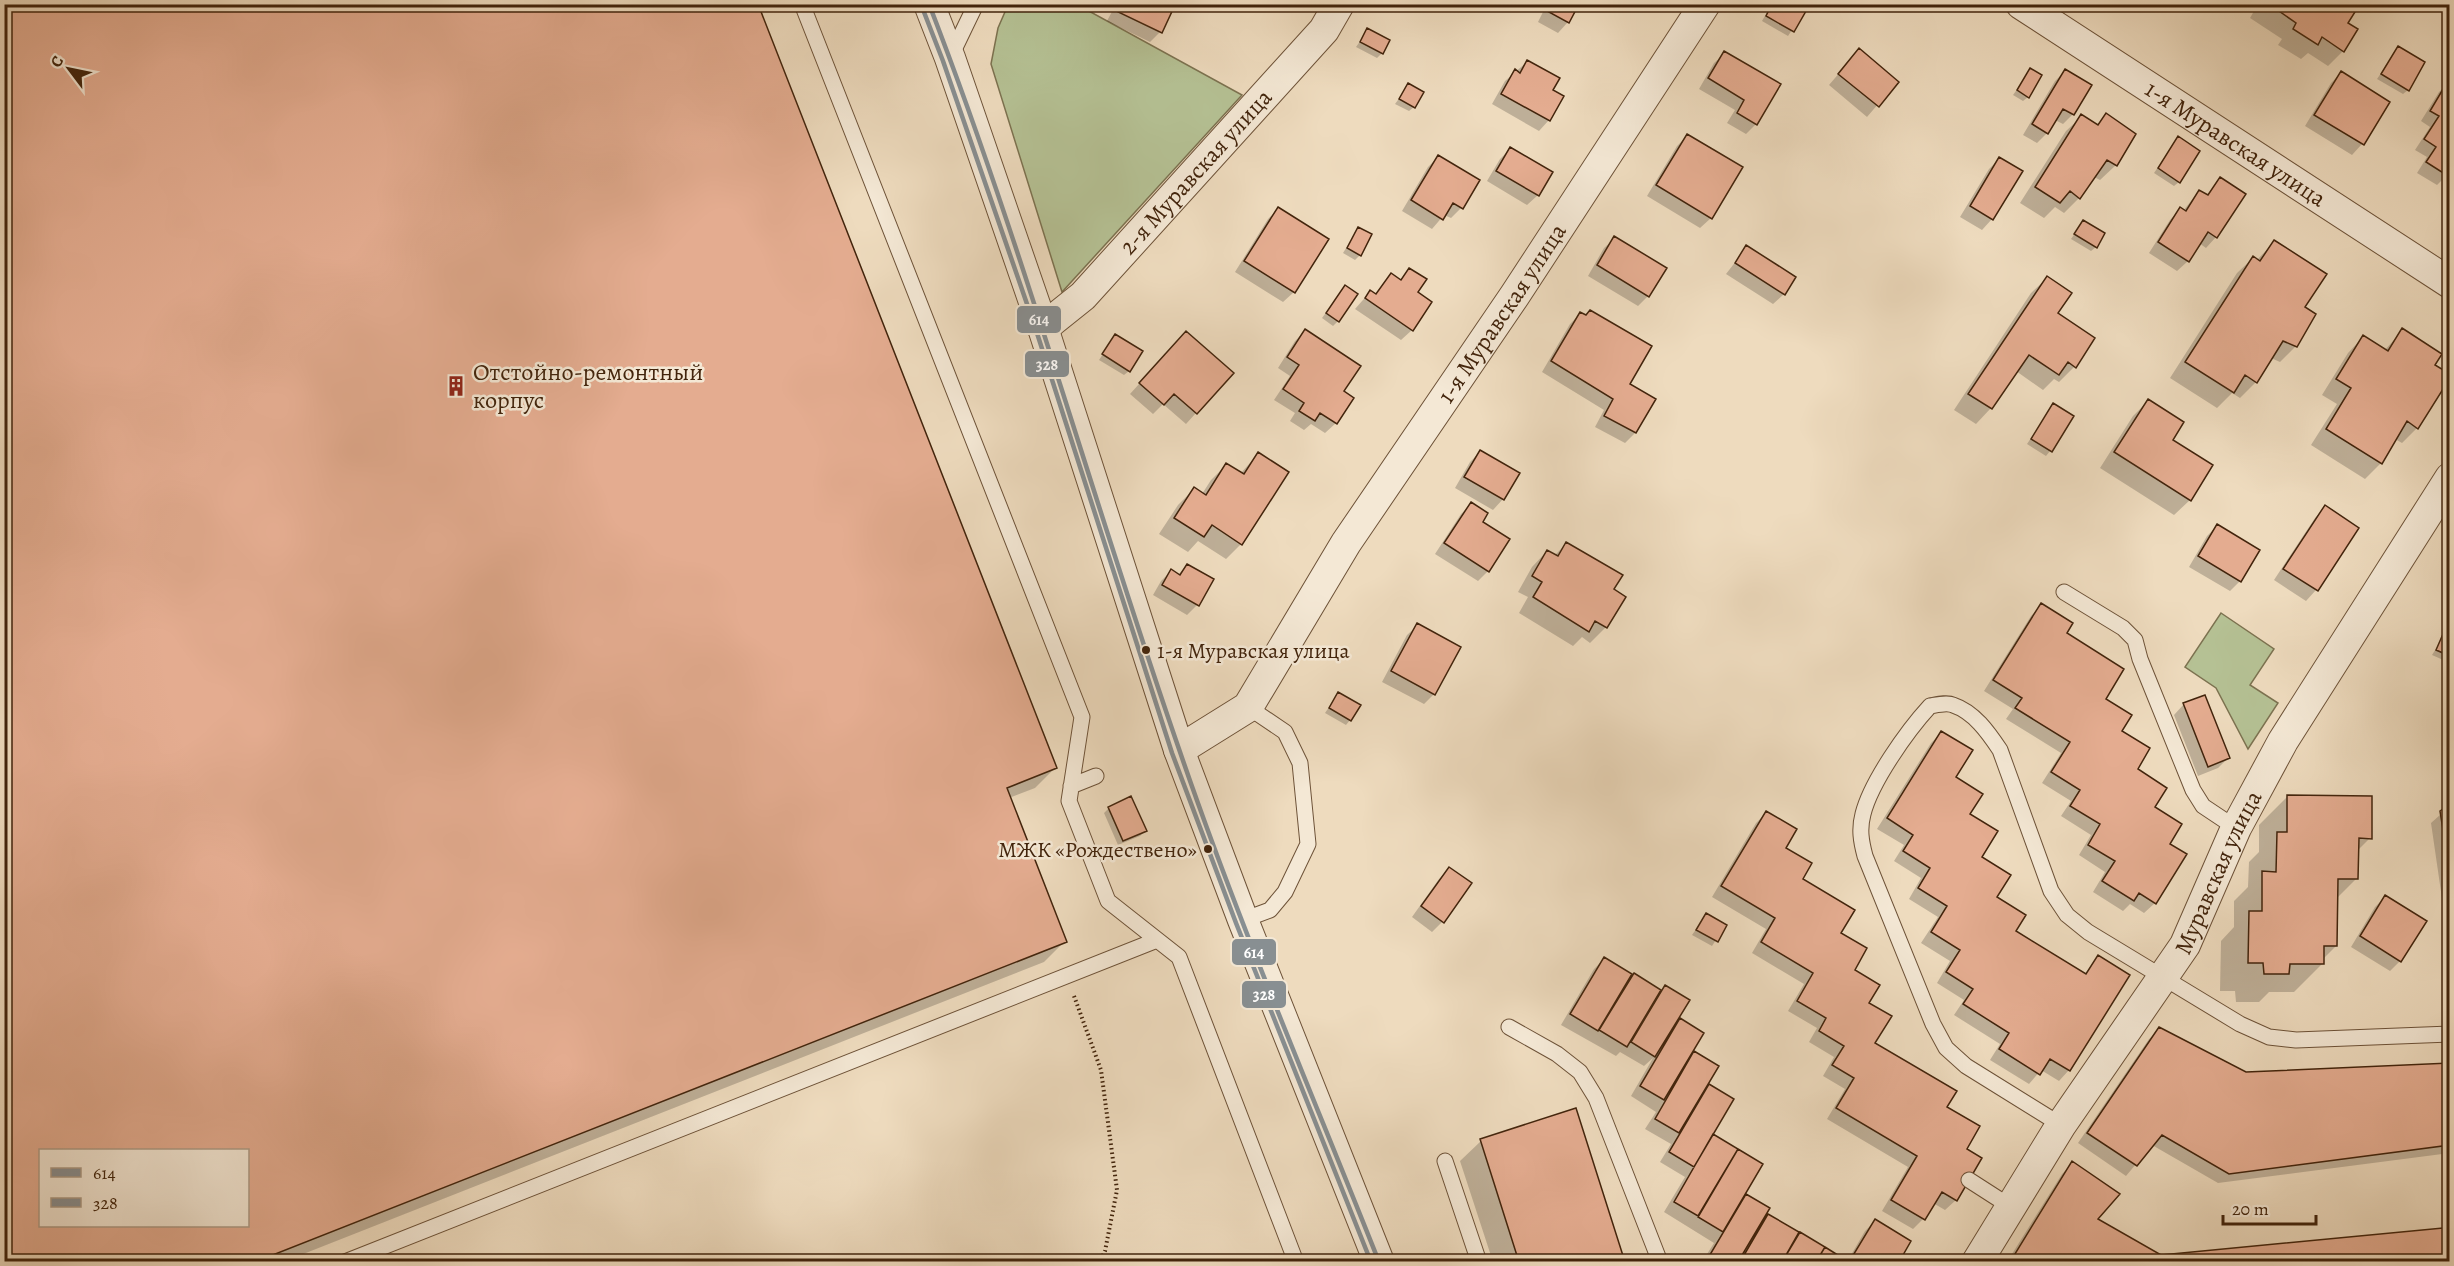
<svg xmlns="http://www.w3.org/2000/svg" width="2454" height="1266" font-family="Alegreya,serif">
  <rect width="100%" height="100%" fill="#eedbbe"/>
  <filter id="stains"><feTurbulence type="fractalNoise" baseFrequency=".00333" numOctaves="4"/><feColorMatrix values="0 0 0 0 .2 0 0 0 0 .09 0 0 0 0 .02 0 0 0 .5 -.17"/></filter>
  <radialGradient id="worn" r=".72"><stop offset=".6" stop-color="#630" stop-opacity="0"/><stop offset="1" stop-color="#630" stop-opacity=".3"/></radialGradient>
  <path fill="#b5c194" stroke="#7c7250" stroke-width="1.5" d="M1008 5H1078L1242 95 1062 292 991 64 998 28Z
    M2221 613 2274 649 2250 685 2278 703 2248 749 2216 688 2185 667Z"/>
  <path fill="#0003" fill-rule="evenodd" d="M4 4 1055 768 1035 788 1009 798 1065 941 1044 962 283 1262H4ZM40 1150H248V1226H40Z
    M1116 4H1165L1160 32 1150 42 1107 21Z
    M1547 4H1578L1568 22 1558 33 1538 22Z
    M1772 4H1791L1804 12 1788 36 1762 21Z
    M2258 4H2358L2346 24 2343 51 2328 66 2308 53 2301 59 2278 45 2282 39 2250 18Z
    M1368 30 1382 53 1377 58 1356 47Z
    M2398 48 2408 90 2403 94 2377 79Z
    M1859 50 1897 82 1867 117 1829 85Z
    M1725 53 1756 124 1746 134 1727 123 1735 110 1699 89 1714 63Z
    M1527 62 1551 91 1549 120 1539 131 1492 104 1505 81Z
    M2031 70 2028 97 2023 101 2013 95Z
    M2065 71 2073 114 2063 124 2055 120 2047 133 2037 143 2023 135 2055 81Z
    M2341 73 2388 102 2362 144 2352 155 2305 126 2331 83Z
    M2450 81V183L2443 179 2437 185 2417 173 2427 157 2415 150 2430 127 2421 121 2439 92Z
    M1409 85 1414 107 1409 111 1395 104Z
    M2106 115 2116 165 2100 180 2094 177 2079 198 2064 213 2055 207 2044 218 2020 203 2066 131 2082 116 2096 126Z
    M1687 136 1711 218 1700 228 1647 196 1677 146Z
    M2178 138 2179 182 2174 186 2154 173Z
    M1510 149 1538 195 1527 205 1487 181 1500 159Z
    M1438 157 1478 180 1461 208 1451 218 1444 215 1432 229 1402 211 1428 167Z
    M1999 159 1992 219 1982 230 1960 217 1989 169Z
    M2220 179 2244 194 2216 237 2206 248 2199 243 2188 261 2177 271 2149 253 2170 220 2180 209 2183 211 2199 191 2206 196Z
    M1278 209 1294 292 1283 302 1235 272 1268 219Z
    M2083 222 2096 247 2091 251 2071 239Z
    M1358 229 1360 255 1355 260 1343 253Z
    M1615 238 1648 296 1638 306 1588 276 1604 248Z
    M2274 242 2303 307 2296 346 2280 362 2271 358 2256 382 2240 398 2232 393 2217 408 2170 378 2237 273 2253 258 2257 260Z
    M1747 247 1784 294 1773 304 1726 274Z
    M1410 270 1416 293 1412 330 1401 340 1355 309 1370 292 1374 295 1391 275 1399 281Z
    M2047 278 2056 314 2074 367 2059 382 2054 379 2043 390 2016 371 1991 408 1976 424 1954 410 2031 293Z
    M1345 287 1338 321 1333 326 1322 318Z
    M1580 314 1628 385 1654 399 1635 433 1625 443 1595 427 1604 410 1542 372 1570 324Z
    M2403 330 2433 365 2417 428 2402 443 2395 439 2381 463 2365 479 2311 445 2337 404 2322 395 2348 353 2363 337 2384 351Z
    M1305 331 1342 392 1352 398 1336 423 1325 433 1311 424 1304 430 1290 421 1295 413 1274 400 1290 376 1278 368 1295 341Z
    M1115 336 1129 371 1124 375 1099 360Z
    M1176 343 1232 373 1186 424 1163 404 1153 414 1130 394Z
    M2148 401 2171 440 2190 500 2174 515 2100 468 2133 416Z
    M2053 405 2050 451 2046 456 2027 444Z
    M1480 452 1503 499 1493 510 1455 488 1470 462Z
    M1258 454 1241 544 1226 559 1198 541 1188 552 1159 534 1178 505 1194 489 1202 494 1211 480 1226 465 1240 474Z
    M1471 504 1481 522 1488 571 1478 581 1435 554 1461 514Z
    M2325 507 2357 528 2316 590 2306 601 2274 580 2315 518Z
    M2217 526 2240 581 2230 591 2189 567 2207 536Z
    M1567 543 1612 590 1606 627 1590 643 1582 637 1573 646 1519 613 1528 597 1518 592 1532 567 1547 551 1554 556Z
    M1187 565 1212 580 1197 605 1187 615 1153 595 1161 581 1171 571 1178 575Z
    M2041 605 2065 634 2104 699 2120 731 2168 844 2155 903 2144 913 2130 904 2123 911 2093 892 2105 872 2079 855 2091 835 2061 816 2071 801 2042 783 2061 753 2006 719 2013 709 1984 691 2031 616Z
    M1418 625 1434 694 1424 704 1382 682 1407 635Z
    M2444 636 2450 639V663L2432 655Z
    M1338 694 1350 720 1346 725 1325 713Z
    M2184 704 2228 758 2218 768 2198 776 2174 715Z
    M1941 733 1980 857 1995 898 2014 931 2084 975 2098 957 2128 976 2069 1070 2059 1081 2041 1070 2029 1084 1990 1060 2000 1044 1954 1015 1964 1000 1937 983 1950 961 1921 943 1938 917 1909 899 1921 878 1894 861 1904 845 1877 829 1931 743Z
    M2288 796 2370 838 2357 851V878L2336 899V946L2323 959 2322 964 2294 992H2269L2259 1002H2236L2235 991H2220L2221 941 2234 927V901L2248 887 2249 862 2259 852V825Z
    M2450 806V933H2447L2431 823Z
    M1109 808 1145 831 1140 836 1118 845 1104 813Z
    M1766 813 1801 879 1839 934 1867 1003 1873 1043 1945 1108 1965 1149 1956 1200 1945 1210 1933 1203 1923 1219 1913 1229 1882 1211 1908 1167 1827 1119 1845 1089 1823 1076 1834 1057 1809 1042 1817 1028 1788 1011 1804 984 1752 953 1766 929 1712 897 1756 823Z
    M1450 868 1442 922 1432 932 1412 917 1439 879Z
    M2385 897 2400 961 2390 971 2351 947 2375 907Z
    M1706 915 1725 926 1712 946 1692 935Z
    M1604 959 1661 992 1665 987 1672 1028 1680 1020 1692 1051 1717 1067 1707 1084 1732 1100 1711 1134 1761 1164 1743 1194 1768 1209 1765 1214 1846 1262H1702L1714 1243 1664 1212 1685 1177 1660 1162 1671 1144 1645 1129 1656 1112 1631 1096 1653 1058 1644 1066 1620 1052 1616 1056 1561 1025 1594 969Z
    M2160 1029 2246 1074 2450 1064V1153L2218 1183 2152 1145 2126 1176 2078 1143 2149 1039Z
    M1481 1141 1624 1262H1493L1460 1161Z
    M2073 1163 2096 1219 2161 1257 2450 1262H2007L2062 1174Z
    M1875 1221 1897 1262H1847L1865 1231Z"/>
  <path fill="#e4ac90" stroke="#42240c" stroke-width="1.5" fill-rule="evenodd" d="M4 4H758L1057 768 1007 788 1067 942 255 1262H4ZM40 1150H248V1226H40Z
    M1119 4H1168L1174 7 1162 33 1116 11Z
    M1551 4H1579L1569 23 1547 11Z
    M1772 4H1794L1806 11 1794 32 1766 16Z
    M2269 4H2360L2348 23 2358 29 2344 52 2322 37 2318 45 2293 29 2296 23Z
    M1367 28 1390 40 1383 54 1360 42Z
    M2398 46 2425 62 2409 91 2381 74Z
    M1859 48 1899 82 1879 107 1838 74Z
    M1724 51 1781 84 1757 125 1737 113 1744 100 1708 78Z
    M1527 60 1560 78 1553 90 1564 96 1550 121 1501 94 1515 69 1520 73Z
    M2030 68 2042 75 2029 98 2017 90Z
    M2065 69 2092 85 2074 115 2063 109 2048 134 2032 124Z
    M2341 71 2390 102 2364 145 2314 115Z
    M2449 79 2450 174 2448 176 2426 162 2436 147 2424 139 2439 116 2430 111Z
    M1408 83 1424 92 1415 108 1399 99Z
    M2106 113 2136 134 2117 166 2107 160 2080 199 2070 191 2060 203 2035 187 2081 114 2098 125Z
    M1687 134 1743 167 1712 219 1656 185Z
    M2178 136 2200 151 2180 183 2158 168Z
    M1510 147 1553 172 1539 196 1496 171Z
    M1438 155 1480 180 1463 209 1453 203 1443 220 1411 200Z
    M1999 157 2023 171 1993 220 1970 206Z
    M2220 177 2246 194 2217 238 2208 232 2189 262 2158 242 2180 207 2186 211 2199 190 2208 195Z
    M1278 207 1329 239 1295 293 1244 261Z
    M2083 220 2105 233 2097 248 2074 234Z
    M1358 227 1372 234 1361 256 1347 248Z
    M1614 236 1667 268 1649 297 1597 265Z
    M2274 240 2327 274 2305 307 2316 314 2297 347 2283 341 2257 383 2245 375 2234 393 2185 362 2253 256 2260 261Z
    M1746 245 1796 277 1785 295 1735 263Z
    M1409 268 1427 279 1418 292 1432 302 1413 331 1365 298 1370 290 1376 294 1391 273 1401 280Z
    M2047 276 2072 293 2058 313 2095 338 2076 368 2068 362 2059 375 2029 355 1992 409 1968 394Z
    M1345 285 1358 294 1339 322 1326 313Z
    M1590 310 1652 346 1630 384 1656 399 1636 433 1604 416 1613 399 1551 361 1580 312 1586 315Z
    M2402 328 2442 354 2435 365 2450 374V378L2418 429 2407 421 2382 464 2326 429 2351 388 2336 379 2363 335 2388 351Z
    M1305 329 1361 366 1344 391 1354 398 1337 424 1320 413 1315 421 1299 411 1304 403 1283 389 1299 365 1287 357Z
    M1186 331 1234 373 1197 414 1174 394 1164 405 1139 383Z
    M1115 334 1143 351 1130 372 1102 354Z
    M2148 399 2184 422 2173 440 2213 465 2191 501 2114 452Z
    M2053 403 2074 416 2052 452 2031 439Z
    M1480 450 1520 473 1504 500 1464 477Z
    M1258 452 1289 472 1242 545 1212 525 1204 537 1174 518 1194 487 1206 495 1226 463 1244 474Z
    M1471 502 1488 513 1483 522 1510 539 1489 572 1444 543Z
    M2325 505 2359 528 2318 591 2283 569Z
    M2217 524 2260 550 2241 582 2198 556Z
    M1566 542 1623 575 1614 589 1626 597 1607 628 1595 621 1589 632 1533 597 1542 582 1532 576 1547 550 1558 556Z
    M1187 564 1214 579 1199 606 1162 585 1171 569 1180 575Z
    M2041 603 2073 623 2067 633 2124 669 2106 699 2132 715 2122 731 2150 748 2138 769 2167 788 2155 807 2182 824 2170 844 2187 854 2156 904 2139 893 2134 901 2102 881 2115 861 2088 845 2100 824 2070 806 2080 790 2051 772 2070 742 2015 708 2022 698 1993 680Z
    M1417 623 1461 647 1435 695 1391 671Z
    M2443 634 2450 637V656L2436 650Z
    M1338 692 1361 705 1351 721 1329 708Z
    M2205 695 2230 758 2208 767 2183 703Z
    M1941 731 1973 750 1956 777 1983 794 1970 814 1998 831 1982 857 2011 875 1997 897 2026 915 2016 931 2086 974 2098 955 2130 975 2070 1071 2050 1059 2040 1075 1999 1049 2009 1033 1963 1004 1973 989 1946 972 1960 950 1931 932 1947 906 1918 888 1930 868 1903 851 1913 835 1887 818Z
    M2287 795 2372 796V839L2359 838 2358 879H2338L2337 946H2324V964H2290L2289 974H2264L2263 963H2248L2249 911H2262V871L2276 872 2277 832H2287Z
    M1131 796 1147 831 1123 841 1108 807Z
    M2450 804V874L2440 811Z
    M1766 811 1797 829 1786 848 1812 863 1803 879 1855 910 1841 933 1867 948 1855 970 1880 985 1869 1003 1892 1016 1875 1043 1957 1091 1947 1107 1980 1126 1967 1149 1982 1158 1957 1201 1942 1192 1925 1220 1891 1200 1917 1156 1836 1108 1854 1078 1832 1065 1844 1046 1819 1031 1826 1018 1797 1001 1813 973 1761 942 1775 918 1721 886Z
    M1449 867 1472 883 1444 923 1421 906Z
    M2385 895 2427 921 2401 962 2360 936Z
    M1706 913 1727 925 1718 942 1696 930Z
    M1604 957 1632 974 1598 1031 1570 1014Z
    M1634 973 1661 990 1627 1047 1599 1030Z
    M1665 985 1690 1000 1655 1057 1631 1042Z
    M1680 1018 1704 1033 1664 1100 1640 1086Z
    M2159 1027 2246 1072 2450 1063V1145L2229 1174 2162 1135 2137 1166 2087 1133Z
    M1694 1051 1719 1066 1679 1133 1655 1119Z
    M1709 1084 1734 1099 1694 1167 1669 1152Z
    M1576 1108 1625 1262H1519L1480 1139Z
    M1713 1134 1738 1149 1698 1216 1674 1202Z
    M1738 1149 1763 1164 1723 1232 1698 1217Z
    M2072 1161 2120 1194 2098 1219 2161 1255 2443 1228 2450 1233V1262H2010Z
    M1746 1194 1770 1208 1738 1262H1714L1708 1258Z
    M1768 1214 1799 1232 1782 1262H1740Z
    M1875 1219 1911 1241 1899 1262H1849Z
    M1800 1232 1825 1247 1816 1262H1782Z
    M1825 1247 1849 1262H1816Z"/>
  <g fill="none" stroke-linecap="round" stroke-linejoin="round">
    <g stroke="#6d5238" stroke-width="17">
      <path id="service" d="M802 4 1082 717 1069 801 1108 901 1179 957 1296 1262
        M950 58 976 4
        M2064 592 2123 628 2135 640 2140 659 2193 790 2203 806 2236 828
        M1071 786 1096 776
        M1243 920 1270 910 1285 892 1308 844 1300 763 1285 732 1248 707
        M1509 1027 1557 1054 1580 1072 1596 1098 1660 1262
        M2061 1125 1966 1066 1946 1048 1933 1024 1865 856C1861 841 1859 829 1863 814 1871 782 1907 731 1930 706 1936 705 1947 702 1953 705 1974 712 1988 732 2000 750L2051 891 2067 915 2088 932 2240 1024 2269 1037 2296 1040 2450 1034
        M1445 1161 1479 1262
        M1969 1180 2011 1207
        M345 1262 1157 940"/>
    </g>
    <g stroke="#6d5238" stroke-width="32">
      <g id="minor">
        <path d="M929 4 950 58 1043 328 1179 750 1243 920 1379 1262"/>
        <path id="s1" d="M2021 4 2450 283"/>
        <path id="s2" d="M1043 328 1083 296 1324 30 1339 4"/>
        <path id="s3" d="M1179 750 1248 707 1346 543 1515 295 1705 4"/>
        <path id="s4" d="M1977 1262 2061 1125 2185 945 2236 828 2283 741 2450 478"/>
      </g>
    </g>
    <path stroke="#42240c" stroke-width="4" stroke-dasharray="1.5 3" stroke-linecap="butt" d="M1074 996 1101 1070 1117 1190 1105 1251 1100 1262"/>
    <use href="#service" stroke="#f4e8d5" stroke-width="15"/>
    <use href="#minor" stroke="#f4e8d5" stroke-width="30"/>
    <g stroke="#f4e8d5" stroke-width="9">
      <path id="bus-1" d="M929 4C1024 249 1093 502 1179 749 1238 922 1311 1091 1379 1262"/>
    </g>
    <g stroke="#f4e8d5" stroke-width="9">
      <path id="bus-2" d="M922 7 943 61 1036 330 1172 753 1236 923 1371 1262"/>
    </g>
    <use href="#bus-1" stroke="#888f92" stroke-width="4.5"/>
    <use href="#bus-2" stroke="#888f92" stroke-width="4.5"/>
  </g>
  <defs>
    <g id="building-bare" transform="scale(1.62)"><path d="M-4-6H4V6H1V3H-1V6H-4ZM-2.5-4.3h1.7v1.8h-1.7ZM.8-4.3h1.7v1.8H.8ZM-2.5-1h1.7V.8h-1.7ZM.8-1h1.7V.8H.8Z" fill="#8f2418" stroke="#f4e8d5" stroke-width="2.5" paint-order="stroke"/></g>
  </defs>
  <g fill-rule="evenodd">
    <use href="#building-bare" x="456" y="386"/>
  </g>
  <g fill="#42240c" stroke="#f4e8d5" stroke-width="2">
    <circle cx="1146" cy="650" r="5"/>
    <circle cx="1208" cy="849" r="5"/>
  </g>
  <g text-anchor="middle" stroke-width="5" stroke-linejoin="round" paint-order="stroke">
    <g font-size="22" fill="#42240c" stroke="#f4e8d5" text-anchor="start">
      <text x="1157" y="658">1-я Муравская улица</text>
      <text x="1197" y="857" text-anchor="end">МЖК «Рождествено»</text>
    </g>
    <g font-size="24" fill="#42240c" stroke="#f4e8d5">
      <text dy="8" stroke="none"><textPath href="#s1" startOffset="256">1-я Муравская улица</textPath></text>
      <text dy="8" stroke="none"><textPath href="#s2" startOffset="219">2-я Муравская улица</textPath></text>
      <text dy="8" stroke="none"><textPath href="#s3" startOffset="550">1-я Муравская улица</textPath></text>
      <text dy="8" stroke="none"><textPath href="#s4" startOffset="459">Муравская улица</textPath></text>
    </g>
    <g font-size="24" fill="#42240c" stroke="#f4e8d5" text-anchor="start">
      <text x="473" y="380">Отстойно-ремонтный<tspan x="473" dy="28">корпус</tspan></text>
    </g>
  </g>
  <g stroke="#f4e8d5" stroke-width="2">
    <rect x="1016" y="305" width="46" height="29" rx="6" fill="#888f92"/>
    <rect x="1024" y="350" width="46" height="28" rx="6" fill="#888f92"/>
    <rect x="1231" y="938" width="46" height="28" rx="6" fill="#888f92"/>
    <rect x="1241" y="980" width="46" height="29" rx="6" fill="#888f92"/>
  </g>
  <g font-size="16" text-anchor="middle" font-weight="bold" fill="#fff">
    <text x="1039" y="325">614</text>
    <text x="1047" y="370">328</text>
    <text x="1254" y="958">614</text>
    <text x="1264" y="1000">328</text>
  </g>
  <rect width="2454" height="1266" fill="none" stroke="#eedbbe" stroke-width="24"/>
  <rect x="6" y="6" width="2442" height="1254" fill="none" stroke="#42240c" stroke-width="3"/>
  <rect x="12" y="12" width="2430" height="1242" fill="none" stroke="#42240c" stroke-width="1.5"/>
  <rect x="39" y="1149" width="210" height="78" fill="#f4e8d5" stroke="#ad9a85" stroke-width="1.5"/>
  <rect x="51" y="1168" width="30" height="9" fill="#888f92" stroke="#ad9a85" stroke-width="1.5"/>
  <text x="93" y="1179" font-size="18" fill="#42240c">614</text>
  <rect x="51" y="1198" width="30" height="9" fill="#888f92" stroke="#ad9a85" stroke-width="1.5"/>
  <text x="93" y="1209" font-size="18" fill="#42240c">328</text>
  <g transform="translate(69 69) rotate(302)" stroke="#f4e8d5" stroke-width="4.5" paint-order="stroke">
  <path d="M0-4.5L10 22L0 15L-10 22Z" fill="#42240c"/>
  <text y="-9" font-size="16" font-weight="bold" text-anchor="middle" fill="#42240c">С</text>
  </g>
  <path d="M2223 1215v9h93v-9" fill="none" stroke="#42240c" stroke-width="3"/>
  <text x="2232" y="1215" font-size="18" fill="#42240c" stroke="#f4e8d5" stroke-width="4.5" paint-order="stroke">20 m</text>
  <rect width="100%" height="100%" filter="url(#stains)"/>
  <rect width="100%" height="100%" fill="url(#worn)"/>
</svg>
